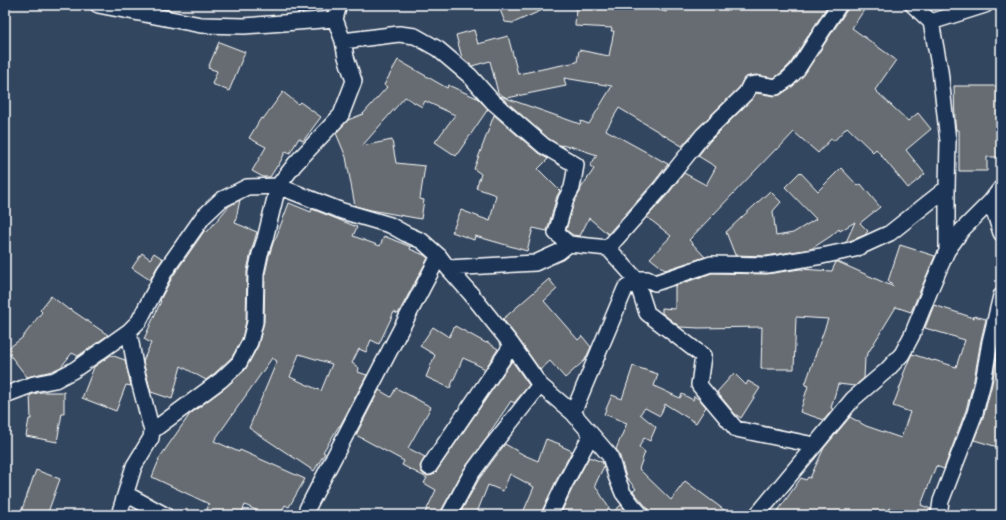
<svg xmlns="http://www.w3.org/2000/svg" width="1006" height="520" font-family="'Indie Flower',sans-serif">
  <rect width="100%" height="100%" fill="#33465f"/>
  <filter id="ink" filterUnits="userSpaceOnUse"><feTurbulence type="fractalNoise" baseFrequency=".025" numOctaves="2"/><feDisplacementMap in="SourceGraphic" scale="8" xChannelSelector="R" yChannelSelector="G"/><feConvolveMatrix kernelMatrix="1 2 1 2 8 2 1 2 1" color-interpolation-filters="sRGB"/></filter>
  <g filter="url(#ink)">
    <path fill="#666c71" stroke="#fff" fill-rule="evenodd" d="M498 5H554L513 23 505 22Z
      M576 5H642L666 12 669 5H828L790 64 782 72 774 78 756 75 749 76 744 78 739 88 697 129 682 146 619 108 606 130 668 164 654 182 608 234 589 218 580 236 573 235 566 230 574 202 580 192 581 188 594 169 590 166 597 155 570 146 569 147 562 145 561 146 549 139 500 96 580 124 581 121 589 124 612 86 564 78 566 86 507 98 498 93 490 61 472 66 462 58 456 35 474 30 478 44 508 36 518 74 577 62 579 50 609 56 614 31H611L612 28 575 26Z
      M848 5H856L864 10 852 28 896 60 875 90 908 121 918 113 931 129 906 150 925 174 908 188 876 149 873 152 847 127 834 141 831 139 818 153 794 132 777 150 776 149 689 240 705 257 665 270 650 258 671 236 647 217 668 194 684 173 706 185 716 167 698 156 710 141 752 99 756 93 775 96 780 95 793 86 803 76 847 10Z
      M219 42 245 52 229 91 212 84 217 71 208 68Z
      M398 60 447 88 448 85 477 98 488 109 456 156 435 142 455 115 425 101 422 107 405 97 362 146 392 140 396 163 425 166 420 199 424 200 421 219 371 210 355 206 346 157 336 133 348 120 363 114 387 87 384 85Z
      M954 86H1001V157H987V171H959V130H956L955 123Z
      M283 92 298 104 300 102 321 117 303 141 299 138 290 153 286 151 278 166H277L270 177H263L252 171 266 147 249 138 261 118 263 119Z
      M494 115 538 153 548 159 538 169 560 191 557 196 547 231 533 228 527 251 475 236 474 240 452 232 461 210 490 221 496 195 476 188 481 174 474 169Z
      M841 168 858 186 861 184 880 207 860 223 868 231 865 235 852 240 846 242 855 222 840 231 839 229 831 236 811 249 766 256 735 255 726 232 770 191 781 202 773 211 776 236 793 233 816 219 785 187 800 172 818 191Z
      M240 200 235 223 257 232 251 252 247 271 246 321 242 339 232 357 215 373 206 380 181 366 172 399 151 392 143 361 151 343 144 339 161 301 160 300 173 276 205 230 207 232 229 206Z
      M289 203 311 212 312 209 357 227 353 236 380 246 384 236 411 247 410 249 424 255 428 258 398 314 394 312 379 344 371 340 366 352 359 349 352 363 359 368 358 372 367 375 340 426H339L323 452 325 453 314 471 249 428 277 361 272 358 214 441 239 452 240 450 305 479 289 507 285 505 280 515H266L245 505 241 515H205L209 504 152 477 159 460H158L190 414 226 387 245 370 258 346 264 322 265 274 269 256 274 240H275ZM299 354 332 364 321 391 290 377Z
      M900 245 935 256 911 312 896 307 865 358 864 378 855 386 838 384 831 408 833 409 824 420 800 412 808 386 805 385 828 319 796 317 794 369H761L762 327 699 328 680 327 662 313V308L675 309V286L712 273 767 274 800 269 832 271 836 262H838L894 287 888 281Z
      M142 253 150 259 154 253 163 259 157 267 150 280 132 268Z
      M549 279 557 289 544 301 578 340 582 336 591 347 585 360 565 378 550 361 540 370 519 340 503 319Z
      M51 296 69 310 70 309 108 335 78 356 72 353 61 367 52 371 27 377 6 350 22 338 42 312 40 310Z
      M934 305 974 318V316L986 319 981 340 974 380 966 410 944 469 936 466 921 505 931 509 930 515H908L889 508 885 515H775L801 478 806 480 808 477 810 478 824 448 850 417 866 426 901 438 910 412 893 406 904 376 903 375 909 360 912 354 933 361 934 360 956 367 965 340 925 328Z
      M455 326 486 343 487 342 498 349 485 369 472 362 463 358 450 388 426 377 435 355 420 346 433 327 449 337Z
      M1001 335V448L974 440 984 415 992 384Z
      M111 355 125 360 131 386 126 385 116 411 82 398 94 367Z
      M512 361 529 385 514 403 511 401 488 435H489L464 469 441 511 440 515H424L436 490 424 483 427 478 402 465 404 461 356 435 379 390 391 397 396 388 431 407 408 448 425 457 420 466 421 471 424 475 428 476 433 475 436 472Z
      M633 366 658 374 654 386 680 398 682 394 693 400 694 396 700 400 706 407 696 423 665 404 660 416 645 408 640 414 656 427 650 441 644 438 639 447 645 452 639 469 671 500 685 481 731 515H650L648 509 633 491 636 489 626 477 619 453 616 449 627 423 604 414 612 395 622 399Z
      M734 373 746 385 748 381 760 388 741 418 735 414 717 392Z
      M41 392H64V413H62L57 442 26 436 29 419H31L30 395Z
      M546 439 560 444 559 445 572 451 556 481 542 511 541 515H522L534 487 510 474 503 491 488 485 476 515H459L479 479 505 444 524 455 538 461Z
      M589 457 602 462 604 466 595 485 612 513 621 505 629 515H560L572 489Z
      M36 470 60 479 47 515H20Z"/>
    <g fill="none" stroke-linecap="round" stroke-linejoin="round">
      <g stroke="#fff" stroke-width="18">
        <path id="minor" d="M98 5 201 25 244 26 335 19
          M913 5 931 22 940 70 948 141 947 188V251
          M931 22 985 5
          M343 41 399 34 415 36 438 49 470 76 493 102 516 122 544 146 576 165 572 188 566 199 556 233 569 244 608 248 636 279 647 313 703 356 699 385 736 429 814 445
          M991 201 1001 233
          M608 248 661 188 703 135 746 93 750 85 757 84 776 87 788 79 797 70 839 5
          M448 268 535 263 559 252 569 244
          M5 395 34 384 55 380 74 370 129 331
          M573 413 625 289 636 279H647L655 283 711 264 767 265 822 256 855 249 890 233 947 188
          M152 431 221 380 239 363 250 342 255 322 256 273 260 254 265 239 278 186 342 211 390 225 406 234 422 241 439 256 448 268 471 294 512 345 540 385 573 413 610 456 616 476 623 493 633 506 641 515
          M429 467 512 345
          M126 494 165 515
          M307 509 439 256
          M119 515 134 466 151 438 152 431 135 366 129 331 139 321 165 271 203 217 221 200 247 187 278 186 295 164 341 115 354 81 346 57 343 41 335 19 339 5
          M449 515 471 474 491 447 540 385
          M550 515 564 485 591 435
          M757 515 853 399 887 370 902 354 912 335 933 283 947 251 962 230 991 201 1001 188
          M939 515 941 501 975 413 983 382 990 342 1001 296"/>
      </g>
      <use href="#minor" stroke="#1d3557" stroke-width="15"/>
    </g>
  </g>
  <rect width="1006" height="520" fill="none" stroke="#1d3557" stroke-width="20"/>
  <rect x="10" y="10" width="986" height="500" fill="none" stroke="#fff" stroke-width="1.5" filter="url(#ink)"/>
</svg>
